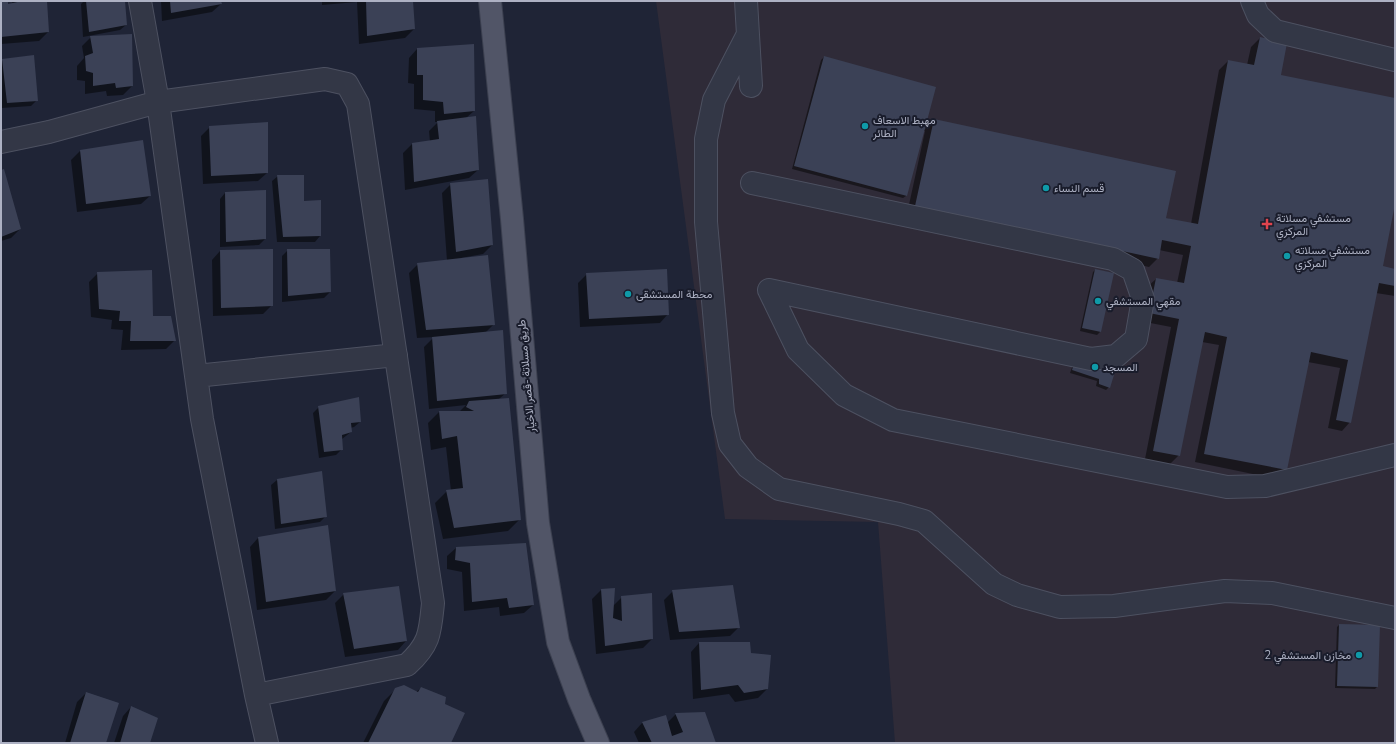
<svg xmlns="http://www.w3.org/2000/svg" width="1396" height="744" font-family="'Nunito Sans',Vazirmatn,sans-serif">
  <rect width="100%" height="100%" fill="#1f2436"/>
  <path fill="#2f2b38" d="M656 1H1395V743H895L878 522 725 519Z"/>
  <path fill="#0007" d="M1 1H7V6L13 5 12 1H46L48 32 39 41 1 44Z
    M84 1H124L126 25 120 30 83 37 81 4Z
    M161 1H220L221 4 212 12 162 21Z
    M322 1H412L414 29 405 38 359 44 357 2 322 5Z
    M91 37 132 86 123 95 107 96 106 91 85 94V81L77 80V66L84 58 82 46Z
    M1260 38 1280 76 1395 99V199L1381 267 1395 270V296L1376 293 1350 422 1342 431 1328 428 1340 368 1308 362 1286 470 1277 479 1195 462 1219 345 1202 342 1179 455 1170 464 1145 459 1171 327 1140 321 1147 287 1156 279 1177 283 1183 255 1159 250 1158 258 1149 267 907 214 925 131H923L906 196 903 198 792 169 821 60 824 57 923 131 934 120 1165 218 1191 224 1219 70 1228 61 1247 65 1251 47Z
    M417 49 474 111 466 118 478 170 469 178 405 190 403 153 412 144 430 142 429 131 438 122H435V111L414 109V84L408 83 409 58Z
    M3 60 37 100 31 106 2 108 1 62Z
    M210 127 267 173 258 181 203 184 201 136Z
    M80 151 150 196 141 204 77 212 71 160Z
    M1 171 20 229 11 238 1 241Z
    M278 176 303 202 320 236 315 242H277L272 181Z
    M451 184 492 245 483 254 461 258 494 324 485 333 506 393 499 399 520 519 508 531 443 539 435 503 447 491H451L446 447 431 450 428 423 439 412H459L466 405 429 409 424 347 434 337 417 338 409 273 418 264 447 261 442 193Z
    M225 193 265 239 259 245 220 247V199Z
    M288 250 330 292 324 298 282 302V256Z
    M220 251 272 305 263 314 213 316 212 260Z
    M1095 270 1113 273 1100 332 1097 335 1080 331 1093 272Z
    M98 273 152 317 175 340 166 349 121 350 123 330 111 329 112 320 91 317 89 282Z
    M587 274 668 314 660 323 580 327 578 283Z
    M1076 356 1109 387 1106 390 1096 386 1097 381 1070 373Z
    M319 407 360 422 354 427 350 428 351 432 342 439V449L336 455 319 458 313 413Z
    M277 480 326 516 320 522 275 529 271 485Z
    M258 538 335 591 326 600 257 610 250 547Z
    M456 548 533 605 524 613 500 616 499 607 464 611 462 572 447 569V556Z
    M398 587 406 641 398 650 345 657 335 603 344 594Z
    M601 590 613 606 622 597 652 639 643 648 596 654 592 599Z
    M673 591 739 627 730 636 670 640 664 600Z
    M1339 625 1377 687 1375 689 1335 688 1337 627Z
    M699 643 750 654 767 689 758 698 735 702 729 694 693 699 691 652Z
    M421 688 450 743H363L384 701 396 689 416 692Z
    M86 693 105 743H65L77 702Z
    M131 707 148 743H114L123 716Z
    M676 714 715 743H639L634 732 642 723 665 717 667 723Z"/>
  <path fill="#3b4156" d="M1 1H8V4L22 1H47L49 32 1 37Z
    M86 1H125L127 25 89 32Z
    M170 1H221L222 4 171 13Z
    M366 1H413L415 29 367 36Z
    M132 34 133 86 116 88 115 83 93 86V73L86 71 85 56 93 53 90 36Z
    M1260 37 1287 43 1281 75 1395 98V204L1383 266 1395 269V286L1379 283 1351 423 1336 420 1348 360 1311 352 1287 470 1204 454 1227 337 1205 332 1180 456 1153 451 1179 319 1149 313 1156 278 1184 283 1191 246 1162 240 1159 259 915 206 934 119 1176 171 1166 218 1198 224 1228 60 1254 65Z
    M474 44 475 111 444 114 443 102 423 100V75H417V48Z
    M34 55 38 101 7 103 2 59Z
    M824 56 936 87 907 196 794 166Z
    M476 116 479 170 414 182 412 143 439 139 437 121Z
    M268 122V173L211 176 209 126Z
    M143 140 151 196 86 204 80 150Z
    M4 169 21 229 1 237V170Z
    M277 175H304V201L321 200V236L283 237Z
    M488 179 493 245 456 252 450 183Z
    M266 190V239L226 242 225 192Z
    M273 249V306L221 308 220 250Z
    M287 249H330L331 292 288 296Z
    M488 255 495 325 426 330 417 263Z
    M667 269 669 315 589 319 586 273Z
    M1095 269 1114 273 1101 332 1082 328Z
    M152 270 153 316H171L176 341H130L131 321H119L120 311 99 309 97 272Z
    M503 330 507 394 437 401 432 337Z
    M1078 352 1117 365 1110 388 1099 384V379L1072 370Z
    M359 397 361 422 351 423 352 432 342 435 343 450 324 452 318 406Z
    M509 398 521 520 454 528 446 490 463 488 457 436 442 439 439 411H474L466 407 469 401Z
    M322 471 327 517 281 524 277 479Z
    M328 525 336 591 266 602 258 537Z
    M526 543 534 605 509 608 507 598 472 602 470 563 455 560 456 547Z
    M733 585 740 628 679 632 672 590Z
    M399 586 407 641 354 649 343 593Z
    M615 588 613 618 622 621 621 596 652 593 653 639 605 646 601 589Z
    M1339 624 1380 625 1378 687 1337 686Z
    M699 642H750L751 653 771 655 768 689 744 693 738 685 701 690Z
    M404 685 418 692 421 687 446 697 445 704 465 713 451 743H368L395 688Z
    M86 692 119 703 106 743H70Z
    M131 706 158 718 150 743H120Z
    M705 712 716 743H652L642 722 666 715 672 736 683 732 675 713Z"/>
  <g fill="none" stroke-linecap="round" stroke-linejoin="round">
    <g stroke="#4d5161" stroke-width="24">
      <path id="minor" d="M140 1 158 102 202 419 256 695
        M746 1 751 86
        M1252 1 1258 15 1275 31 1395 60
        M747 36 714 100 706 139V222L723 413 730 444 748 467 779 489 899 514 924 521 994 584 1017 595 1060 607 1114 606 1225 591 1272 593 1395 618
        M1 142 49 132 158 102 325 79 347 84 358 104 433 603C430 633 430 644 407 665L256 695 267 743
        M752 183 1113 259 1133 270 1143 299 1136 339 1116 356 1091 359 769 290
        M769 290 798 350 844 395 893 420 1227 487 1265 486 1395 455
        M196 376 396 355"/>
    </g>
    <g stroke="#3c4050" stroke-width="24">
      <path id="major" d="M490 1 512 219 538 523 558 642 579 699 598 743"/>
    </g>
    <use href="#minor" stroke="#333746" stroke-width="22"/>
    <use href="#major" stroke="#515567" stroke-width="22"/>
  </g>
  <g fill="#0f9aa8" stroke="#191c2b" stroke-width="1.5">
    <circle cx="865" cy="126" r="4"/>
    <circle cx="1046" cy="188" r="4"/>
    <circle cx="1287" cy="256" r="4"/>
    <circle cx="628" cy="294" r="4"/>
    <circle cx="1098" cy="301" r="4"/>
    <circle cx="1095" cy="367" r="4"/>
    <circle cx="1359" cy="655" r="4"/>
  </g>
  <path fill="#e0444e" stroke="#191c2b" stroke-width="1.5" d="M1265 218h4v4h4v4h-4v4h-4v-4h-4v-4h4z"/>
  <g text-anchor="middle" stroke-width="4" stroke-linejoin="round" paint-order="stroke">
    <g font-size="11" fill="#adb1c3" stroke="#191c2b" text-anchor="start">
      <text x="873" y="124">مهبط الاسعاف<tspan x="873" dy="13">الطائر</tspan></text>
      <text x="1054" y="192">قسم النساء</text>
      <text x="1276" y="222">مستشفي مسلاتة<tspan x="1276" dy="13">المركزي</tspan></text>
      <text x="1295" y="254">مستشفي مسلاته<tspan x="1295" dy="13">المركزي</tspan></text>
      <text x="636" y="298">محطة المستشقى</text>
      <text x="1106" y="305">مقهي المستشفي</text>
      <text x="1103" y="371">المسجد</text>
      <text x="1351" y="659" text-anchor="end">مخازن المستشفي 2</text>
    </g>
    <g font-size="11" fill="#adb1c3" stroke="#191c2b">
      <text transform="translate(526 376) rotate(-95)" y="4">طريق مسلاتة -قصر الاخيار</text>
    </g>
  </g>
  <rect width="1396" height="744" fill="none" stroke="#adb1c3" stroke-width="4"/>
</svg>
